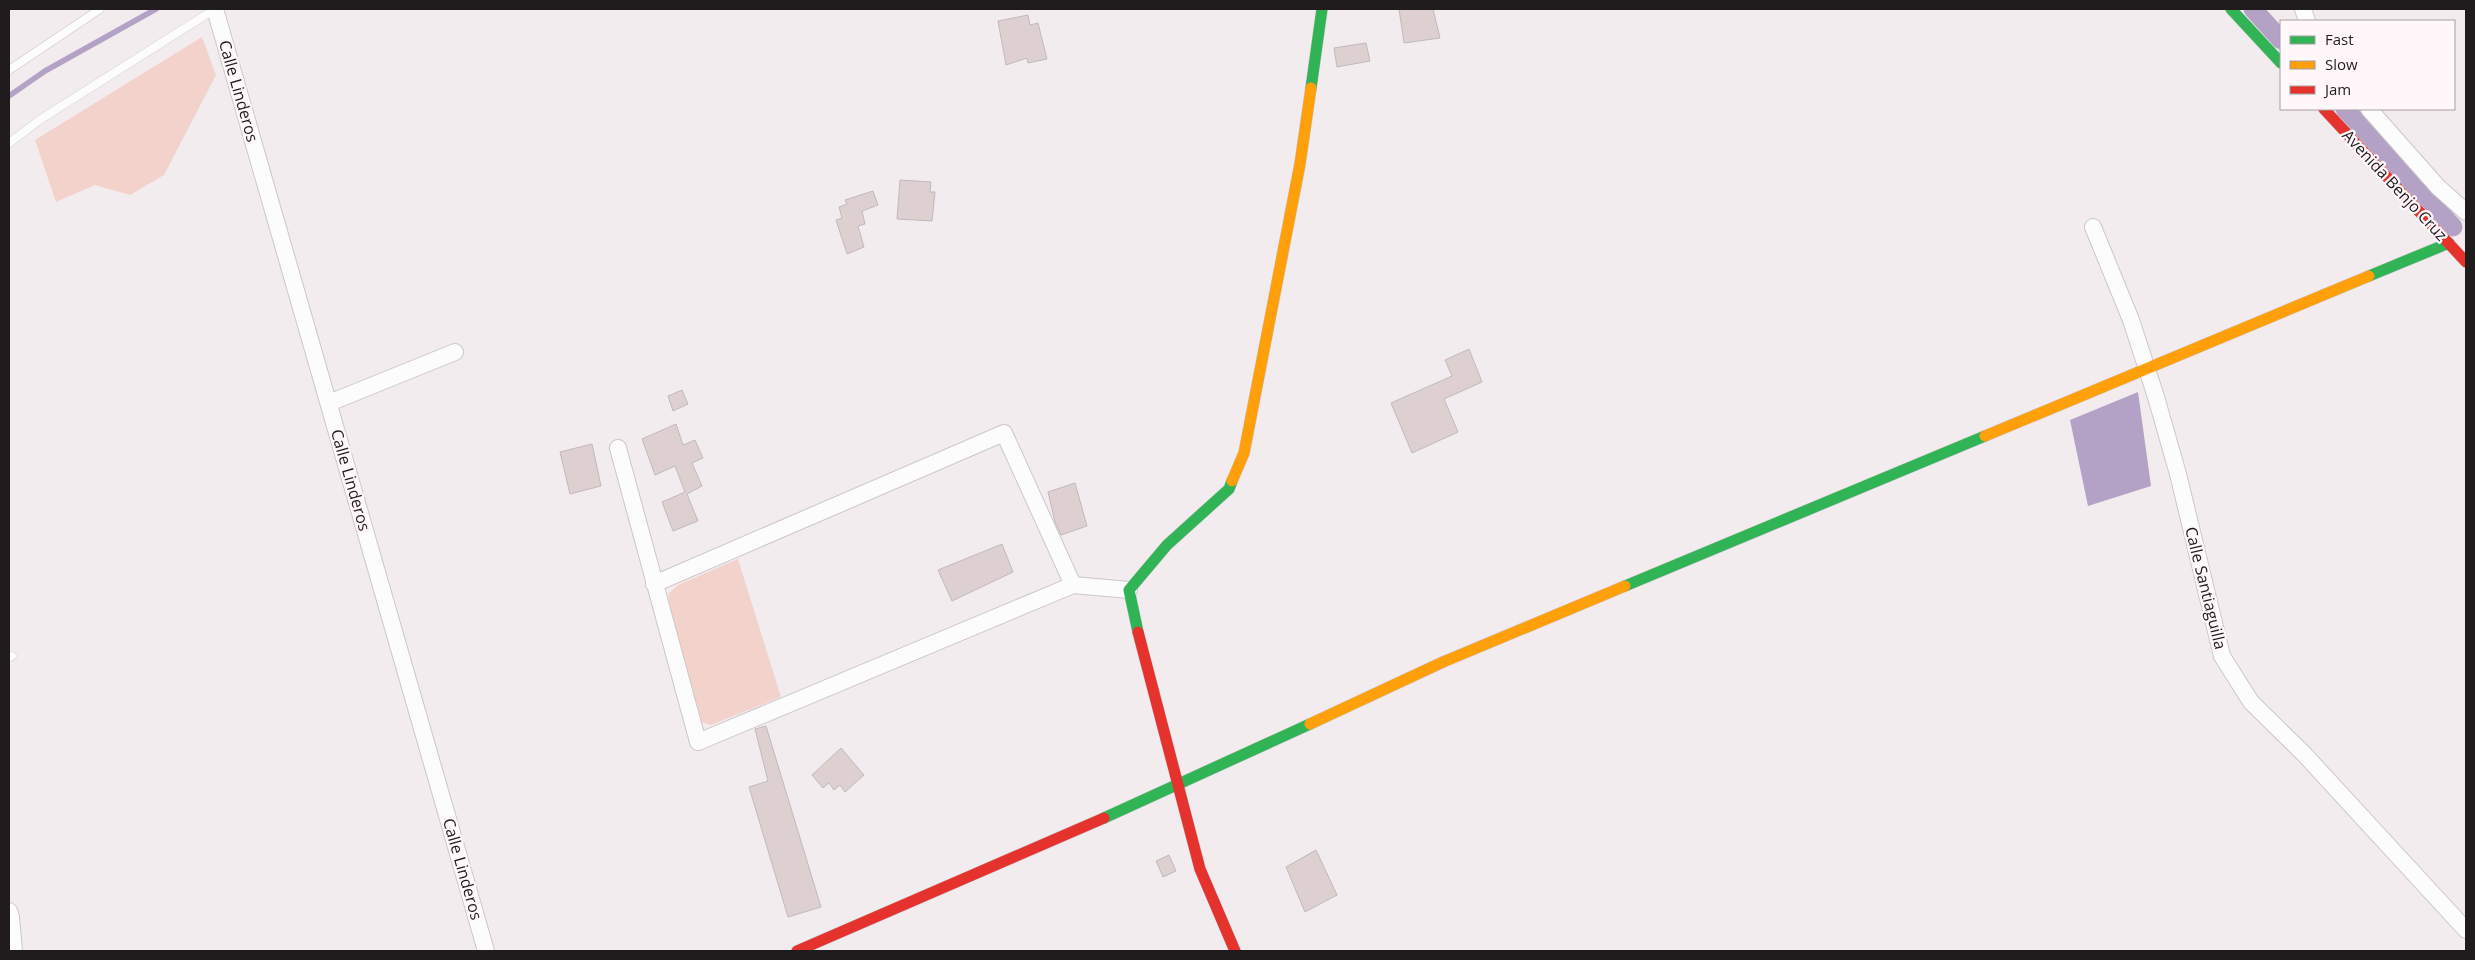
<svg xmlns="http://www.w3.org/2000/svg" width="2475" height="960" font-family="'Open Sans',sans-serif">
  <rect width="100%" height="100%" fill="#f2ecef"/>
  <path fill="#f3d2cb" d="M202 37 216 75 164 175 130 195 95 185 56 202 35 140Z
    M738 559 781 697 711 725 702 722 668 604 669 593 678 585Z"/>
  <path fill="#b4a2c6" d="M2138 392 2151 486 2088 506 2070 420Z"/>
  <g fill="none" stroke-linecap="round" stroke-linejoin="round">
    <path stroke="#b4a2c6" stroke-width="5.5" d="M9 96 45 71 156 9"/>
    <path stroke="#b4a2c6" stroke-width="19" d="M2253 9 2281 40
      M2345 109 2453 227"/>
  </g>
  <path fill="#decfd1" stroke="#bfbabc" d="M1399 9H1433L1440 38 1404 43Z
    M1028 15 1030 25 1038 23 1047 59 1028 63 1027 58 1006 65 998 21Z
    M1366 43 1370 61 1337 67 1334 48Z
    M900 180 931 182 930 192H935L932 221 897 219Z
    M873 191 878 205 862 211 865 224 858 226 864 247 847 254 836 220 842 218 839 207 847 204 845 200Z
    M1469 349 1482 382 1444 399 1458 432 1412 453 1391 403 1452 376 1445 360Z
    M682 390 688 404 673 411 668 396Z
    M676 424 683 445 695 440 703 458 692 463 702 486 687 494 698 521 673 531 662 502 685 492 675 466 655 475 642 439Z
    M592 444 601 486 570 494 560 452Z
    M1075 483 1087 526 1061 535 1055 522 1048 492Z
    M1002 544 1013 572 952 601 938 570Z
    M766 726 821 907 788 917 749 787 768 781 755 729Z
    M841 748 864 775 845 792 840 785 834 790 829 783 823 788 812 775Z
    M1316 850 1337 895 1305 912 1286 867Z
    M1169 855 1176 871 1163 877 1156 861Z"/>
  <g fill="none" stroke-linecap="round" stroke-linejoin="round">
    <g stroke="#ccc7c9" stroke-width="9">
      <path id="lane" d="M9 70 100 9
        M9 143 41 119 215 9
        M9 658 12 656"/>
    </g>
    <g stroke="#ccc7c9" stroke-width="18">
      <path id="street" d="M215 9 486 951
        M2303 9 2307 21
        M2369 109 2438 187 2466 212
        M2093 227 2131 320 2156 397 2178 474 2222 656 2251 702 2304 754 2466 930
        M329 403 455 352
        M618 448 698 742 1073 585 1129 590
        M654 584 1004 433 1073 585
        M9 911 11 917 14 951"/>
    </g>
    <g stroke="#ccc7c9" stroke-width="12">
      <path id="fast" d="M2231 9 2281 63
        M1311 88 1322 9
        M2369 276 2449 243
        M1625 586 1985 436
        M1138 632 1129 590 1167 545 1229 489 1232 481
        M1104 818 1310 724"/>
    </g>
    <g stroke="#ccc7c9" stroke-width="12">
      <path id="slow" d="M1985 436 2369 276
        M1232 481 1244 453 1300 164 1311 88
        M1310 724 1443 662 1625 586"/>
    </g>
    <g stroke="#ccc7c9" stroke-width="12">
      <path id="jam" d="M2324 109 2466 262
        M1138 632 1200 869 1235 951
        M797 951 1104 818"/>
    </g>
    <use href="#lane" stroke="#fdfcfd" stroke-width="8"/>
    <use href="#street" stroke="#fdfcfd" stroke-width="16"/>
    <use href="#fast" stroke="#30b455" stroke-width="11"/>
    <use href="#slow" stroke="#ff9f0a" stroke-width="11"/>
    <use href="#jam" stroke="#e5322d" stroke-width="11"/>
  </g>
  <g text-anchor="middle" stroke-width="4.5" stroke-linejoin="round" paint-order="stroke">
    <g font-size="16" fill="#201c1e" stroke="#fff7fa">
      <text transform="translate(239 91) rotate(74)" y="6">Calle Linderos</text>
      <text transform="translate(2395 185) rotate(47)" y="6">Avenida Benjo Cruz</text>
      <text transform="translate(351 480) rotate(74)" y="6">Calle Linderos</text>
      <text transform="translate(2206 588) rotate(76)" y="6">Calle Santiaguilla</text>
      <text transform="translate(463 869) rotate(74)" y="6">Calle Linderos</text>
    </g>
  </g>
  <rect width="2475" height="960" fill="none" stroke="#201c1e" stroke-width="20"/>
  <rect x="2280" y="20" width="175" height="90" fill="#fff7fa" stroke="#a69fa2"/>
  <rect x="2290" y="36" width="25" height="8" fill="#30b455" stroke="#a69fa2"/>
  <text x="2325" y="45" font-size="15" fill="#201c1e">Fast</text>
  <rect x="2290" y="61" width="25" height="8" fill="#ff9f0a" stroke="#a69fa2"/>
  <text x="2325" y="70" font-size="15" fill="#201c1e">Slow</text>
  <rect x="2290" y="86" width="25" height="8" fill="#e5322d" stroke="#a69fa2"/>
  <text x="2325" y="95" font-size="15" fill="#201c1e">Jam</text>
</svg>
